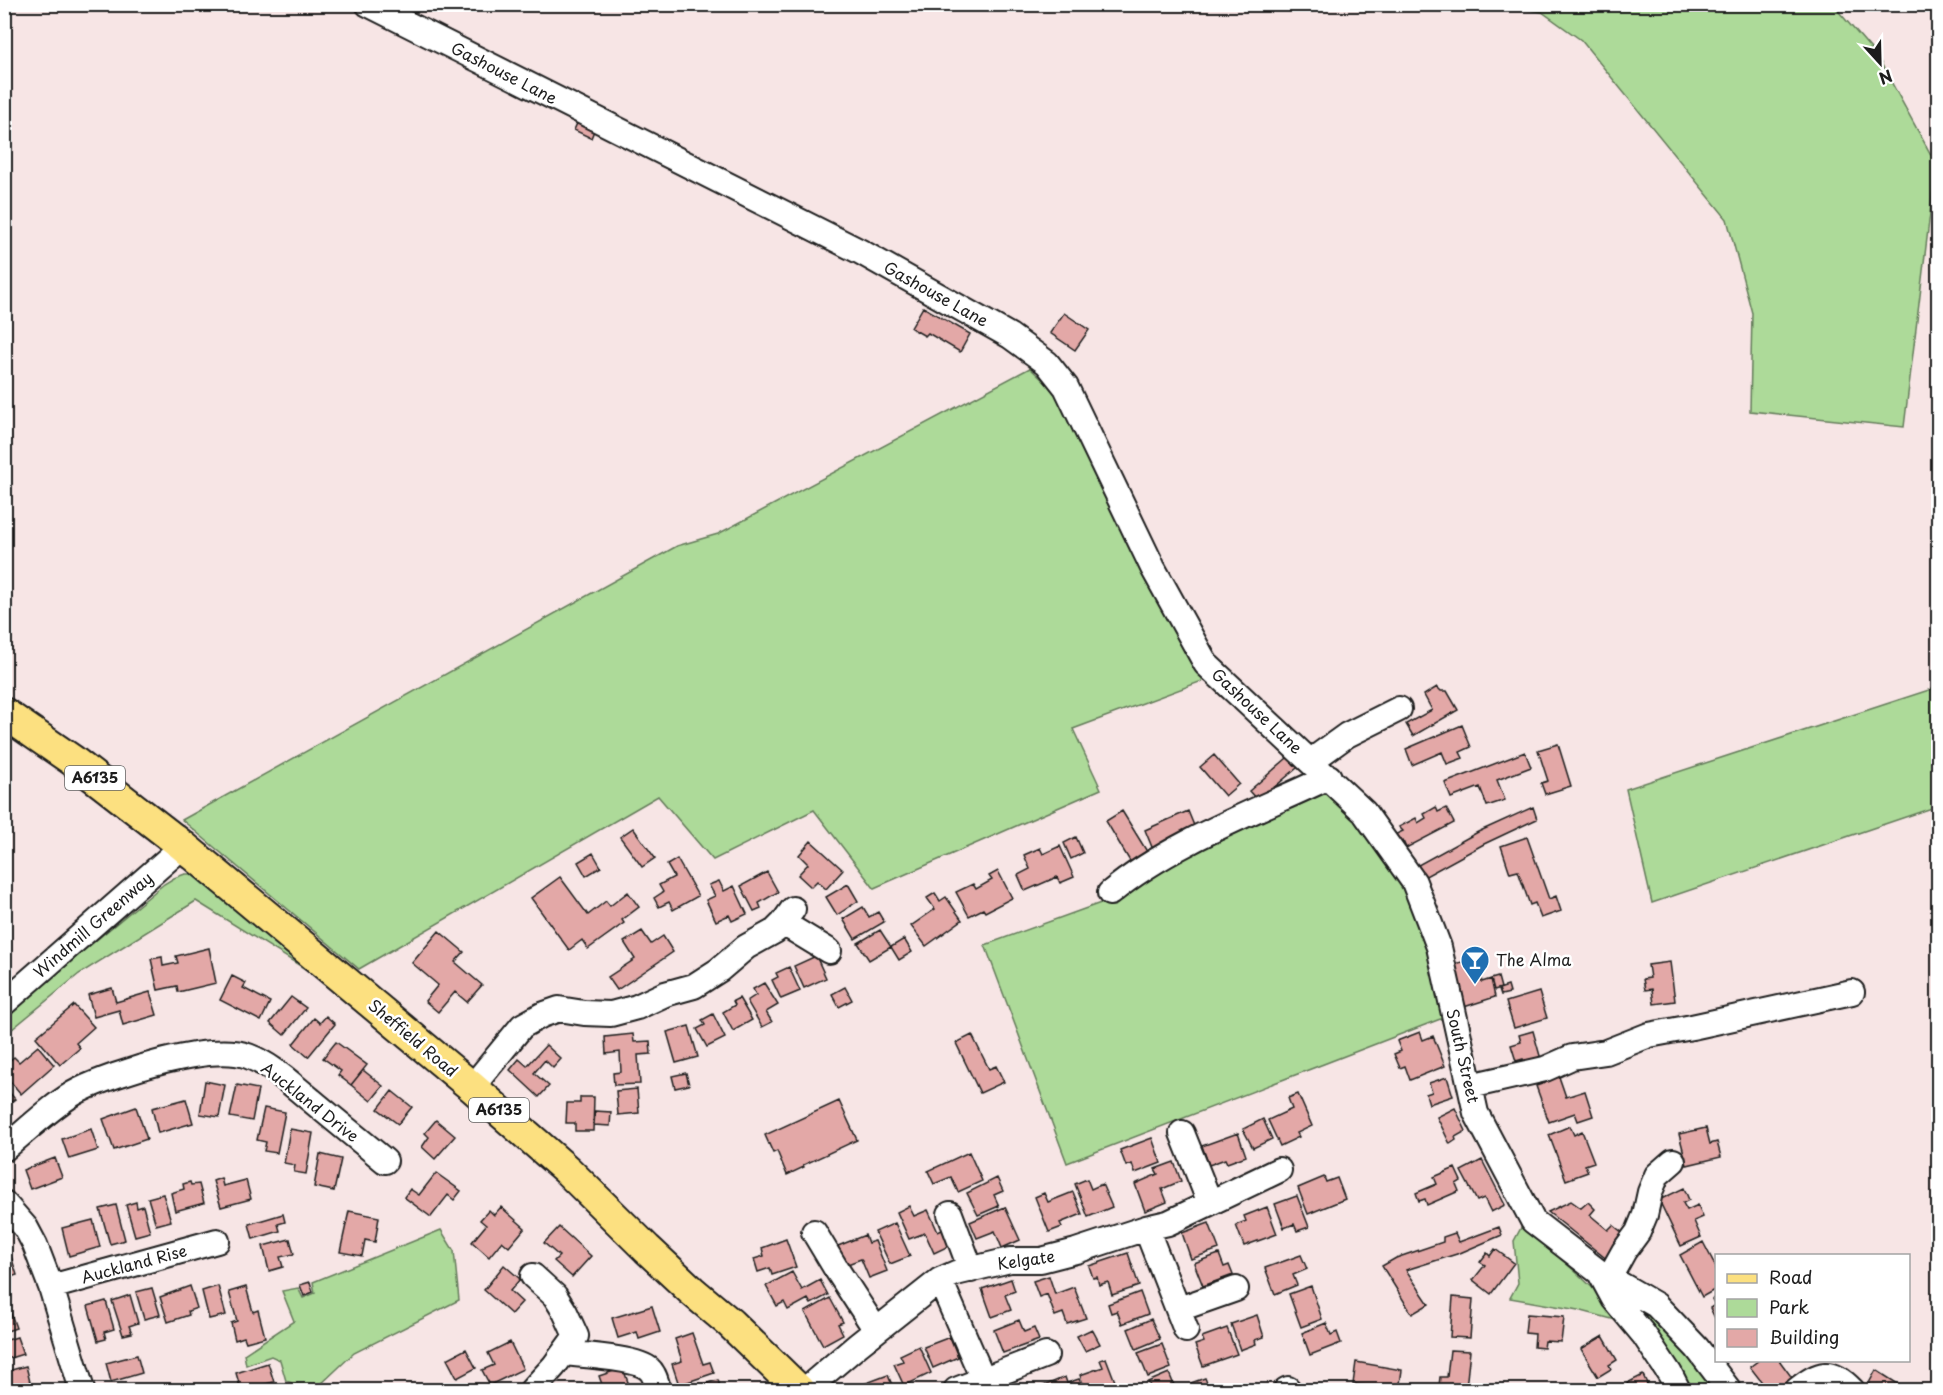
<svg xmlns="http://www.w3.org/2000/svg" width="1943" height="1395" font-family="'Playpen Sans',sans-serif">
  <rect width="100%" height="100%" fill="#f7e5e5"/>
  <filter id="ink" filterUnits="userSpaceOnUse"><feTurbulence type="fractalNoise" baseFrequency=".0167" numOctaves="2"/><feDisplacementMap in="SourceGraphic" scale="12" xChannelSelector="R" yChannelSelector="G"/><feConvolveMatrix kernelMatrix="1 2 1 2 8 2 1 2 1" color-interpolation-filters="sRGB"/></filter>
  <g filter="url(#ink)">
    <path fill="#adda99" stroke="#647b5a" stroke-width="1.5" d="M1503 5H1833L1877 56 1936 164 1904 427 1750 411 1752 313 1727 219 1581 40 1542 12Z
      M1030 368 1061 397 1194 664 1205 680 1073 729 1101 789 874 888 814 810 713 860 658 796 359 969 182 820 677 546 718 534Z
      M1938 687V806L1652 903 1626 789Z
      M1330 787C1364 832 1402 875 1421 929 1430 958 1436 989 1443 1018L1067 1163 985 945 1109 900 1139 879Z
      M185 874H199L331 985 196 901 79 974 5 1035V1016L164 884 174 878Z
      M1522 1226C1558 1256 1594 1285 1623 1322L1578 1310 1510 1298 1518 1283 1514 1241Z
      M441 1230 454 1251 459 1300 354 1353 319 1386H301L286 1381 280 1360 271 1356 246 1365 244 1354 294 1321 282 1291 298 1288 303 1298 315 1293 313 1282Z
      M1620 1294 1670 1330 1717 1390H1689C1675 1352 1647 1325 1620 1294Z"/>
    <path fill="#e3a8a7" stroke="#1c1c1c" stroke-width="1.5" d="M579 119 596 126 591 138 574 130Z
      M923 307 970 334 960 352 928 333 925 336 911 328Z
      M1064 313 1089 330 1075 350 1050 333Z
      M1437 687 1441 691H1447L1458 710 1413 736 1406 724 1432 710 1424 695Z
      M1462 725 1471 747 1460 752 1463 758 1447 764 1442 752 1412 765 1406 749Z
      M1558 744 1571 786 1545 794 1541 783 1548 781 1538 750Z
      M1294 752 1303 763 1258 801 1249 791Z
      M1525 752 1531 767 1497 780 1505 800 1487 806 1480 787 1451 798 1445 783Z
      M1214 755 1239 784 1225 796 1200 767Z
      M1436 807 1438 812 1446 808 1454 823 1406 848 1403 841 1396 844 1392 836 1403 831 1399 827 1416 818 1418 823 1426 818 1424 814Z
      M1533 807 1537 819 1484 844 1424 877 1418 865 1478 832Z
      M1122 811 1151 858 1134 868 1106 821Z
      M1188 811 1197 833 1154 852 1145 830Z
      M633 828 655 858 642 867 620 837Z
      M1076 837 1083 853 1071 859 1064 843Z
      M1527 837 1549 899 1556 896 1561 911 1541 918 1535 903 1530 905 1518 871 1510 873 1501 846Z
      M811 841 843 870 826 889 817 881 811 887 798 875 808 864 799 855Z
      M1060 846 1074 877 1060 883 1057 877 1025 891 1018 875 1030 869 1024 855 1040 848 1043 854Z
      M593 853 601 867 586 876 578 862Z
      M677 859 698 896 673 910 669 902 659 907 654 898 663 892 659 885 674 877 667 865Z
      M998 871 1012 898 985 912 983 909 969 916 956 892 973 884 976 889 992 880 989 876Z
      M767 872 778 892 759 903 761 908 754 911 741 886Z
      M560 877 588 915 606 901 610 906 628 892 639 907 622 920 624 923 588 949 582 940 569 950 531 898Z
      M719 881 724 891 734 886 747 914 732 921 729 915 716 921 706 900 715 896 709 885Z
      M848 884 858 901 837 915 826 897Z
      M935 893 940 901 946 897 962 920 926 946 911 926 935 909 927 898Z
      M863 907 869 917 878 912 884 922 855 939 843 919Z
      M880 930 891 947 869 960 858 943Z
      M439 931 464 952 455 962 482 985 467 1002 455 992 438 1012 425 1001 438 985 412 963Z
      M642 931 651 944 663 936 673 952 617 990 608 977 635 959 624 942Z
      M904 939 912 952 899 960 891 947Z
      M209 948 216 983 178 992 177 986 158 990 151 959 162 957 163 966 178 963 176 956Z
      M816 956 826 978 804 988 794 966Z
      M1477 959 1482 982 1491 979 1495 997 1464 1007 1453 964Z
      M1670 962 1675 1001 1654 1004 1652 989 1645 990 1643 979 1650 978 1648 965Z
      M789 967 800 991 781 999 772 980 778 977 776 973Z
      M232 976 246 983 243 988 270 1002 261 1021 220 1000Z
      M1498 977 1501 988 1494 990 1491 979Z
      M764 983 778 1005 766 1012 772 1022 762 1027 747 1001 756 995 753 989Z
      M1508 986 1510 993 1501 995 1499 989Z
      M845 987 852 1000 839 1007 832 994Z
      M112 988 116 1002 150 992 157 1015 123 1025 119 1010 94 1017 88 995Z
      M1539 992 1547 1018 1514 1028 1506 1002Z
      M291 997 306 1008 284 1035 270 1023Z
      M739 998 752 1020 733 1031 723 1012 735 1005 733 1001Z
      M74 1005 94 1027 76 1043 80 1048 60 1065 36 1037Z
      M713 1014 725 1038 707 1047 697 1029 705 1025 702 1020Z
      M326 1016 335 1024 308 1057 293 1044 314 1018 320 1023Z
      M689 1026 698 1057 676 1063 667 1032Z
      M1533 1031 1542 1063 1526 1068 1523 1059 1516 1061 1511 1045 1521 1042 1519 1035Z
      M1420 1032 1423 1040 1433 1036 1445 1066 1410 1080 1405 1066 1400 1068 1394 1054 1401 1051 1397 1041Z
      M633 1034 634 1042 650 1041 651 1054 638 1055 640 1084 614 1085 613 1073 621 1072 620 1052 606 1054 605 1037Z
      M972 1035 989 1069 996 1066 1004 1082 980 1093 956 1043Z
      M336 1042 367 1065 351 1085 338 1075 341 1071 323 1058Z
      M546 1045 561 1059 553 1068 545 1060 534 1073 549 1086 539 1097 510 1070 519 1059 527 1066Z
      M38 1046 54 1065 21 1094 4 1074V1065L14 1057 19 1062Z
      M363 1070 383 1086 371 1101 351 1085Z
      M1557 1071 1566 1097 1585 1091 1593 1116 1578 1121 1575 1113 1549 1122 1536 1086 1545 1083 1542 1077Z
      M686 1073 689 1085 675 1088 672 1076Z
      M1447 1077 1453 1096 1429 1104 1426 1094 1432 1092 1429 1083Z
      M205 1081 225 1085 219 1117 200 1114Z
      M237 1085 258 1089 252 1121 230 1117Z
      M4 1086 15 1099 4 1107Z
      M637 1089 639 1113 618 1115 616 1091Z
      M392 1091 412 1107 398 1124 378 1109Z
      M1298 1094 1312 1126 1297 1133 1299 1137 1280 1146 1268 1120 1292 1109 1288 1098Z
      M580 1097H594L593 1131H575V1123H566L567 1103H580Z
      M186 1099 193 1123 158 1133 152 1108Z
      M839 1101 857 1140 803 1165 804 1167 787 1175 777 1151 773 1153 765 1135Z
      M136 1107 147 1139 114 1150 103 1119Z
      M264 1108 285 1112 277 1153 264 1151 266 1142 257 1140Z
      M1455 1108 1466 1131 1455 1137 1456 1140 1450 1144 1437 1117Z
      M595 1111 611 1112 610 1126 594 1125Z
      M1263 1119 1272 1139 1253 1148 1243 1129Z
      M436 1120 455 1136 435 1159 422 1147 429 1137 425 1133Z
      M1570 1126 1574 1135 1582 1131 1594 1162 1585 1165 1588 1172 1566 1180 1549 1135Z
      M1706 1128 1710 1144 1717 1142 1721 1157 1687 1165 1679 1134Z
      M91 1129 98 1150 69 1159 62 1139Z
      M290 1129 313 1133 306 1174 294 1172 295 1165 284 1163Z
      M1238 1133 1246 1156 1227 1163 1225 1159 1209 1165 1202 1146Z
      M1152 1138 1161 1163 1135 1173 1132 1164 1126 1166 1120 1150Z
      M969 1152 982 1181 958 1192 951 1177 934 1184 928 1171Z
      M320 1154 341 1159 334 1191 314 1187Z
      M55 1158 62 1177 30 1189 23 1170Z
      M1482 1160 1505 1205 1491 1212 1484 1198 1477 1201 1461 1171Z
      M1174 1162 1181 1181 1162 1189 1167 1202 1145 1211 1135 1184 1158 1174 1155 1169Z
      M1455 1168 1461 1181 1456 1184 1459 1191 1427 1205 1425 1199 1419 1201 1416 1193 1437 1184 1434 1177Z
      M436 1173 461 1191 454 1200 448 1195 431 1217 404 1197 410 1189 419 1195Z
      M1324 1177 1326 1182 1337 1178 1345 1199 1308 1214 1298 1188Z
      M221 1178 223 1186 246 1180 251 1199 221 1207 213 1181Z
      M997 1178 1003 1191 994 1195 999 1206 978 1215 967 1193Z
      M1087 1179 1091 1189 1102 1184 1112 1207 1088 1217 1075 1184Z
      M190 1182 191 1185 199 1184 204 1203 175 1211 171 1193 184 1189 183 1184Z
      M1684 1188 1689 1200 1683 1203 1687 1210 1698 1205 1703 1217 1694 1221 1701 1237 1681 1246 1659 1200Z
      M1073 1192 1082 1214 1060 1223 1062 1227 1049 1232 1035 1197 1044 1193 1048 1202Z
      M163 1194 171 1221 156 1225 148 1198Z
      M1297 1196 1309 1227 1297 1231 1294 1224 1284 1228 1275 1204Z
      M1571 1201 1581 1208 1588 1202 1595 1209 1590 1215 1608 1230 1613 1225 1629 1238 1609 1261 1548 1212Z
      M136 1202 137 1208 143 1206 150 1232 135 1236 126 1205Z
      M116 1205 125 1240 110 1244 100 1209Z
      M909 1206 914 1216 928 1210 938 1232 944 1229 951 1245 934 1253 925 1233 909 1239 897 1212Z
      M501 1207 525 1228 509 1247 502 1241 489 1257 472 1242 486 1225 480 1220 489 1210 494 1215Z
      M1005 1207 1020 1240 1002 1248 995 1231 977 1238 970 1222Z
      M1267 1207 1277 1234 1244 1246 1236 1225 1246 1221 1244 1216Z
      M349 1211 379 1217 375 1242 365 1240 362 1256 340 1252Z
      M283 1214 285 1222 278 1224 280 1231 253 1239 249 1224Z
      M93 1220 100 1247 69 1256 62 1228Z
      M895 1223 910 1256 890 1264 875 1232Z
      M1209 1223 1219 1249 1191 1259 1182 1233Z
      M559 1227 591 1256 572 1277 554 1261 559 1256 544 1243Z
      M1499 1227 1502 1235 1460 1253 1406 1270 1429 1304 1412 1314 1382 1266 1396 1258 1443 1242V1237L1455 1233 1459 1242Z
      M4 1234 17 1275 4 1279Z
      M865 1235 868 1243 875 1241 887 1271 869 1278 861 1259 845 1265 838 1246Z
      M290 1239 294 1254 280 1257 283 1267 269 1271 263 1246Z
      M786 1239 796 1267 772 1275 770 1268 758 1272 754 1259 764 1256 762 1248Z
      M1703 1242 1716 1267V1289L1702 1297 1680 1255Z
      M1495 1249 1514 1263 1491 1294 1473 1280 1485 1265 1480 1262 1487 1253 1490 1256Z
      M1128 1253 1139 1286 1112 1295 1108 1282 1099 1285 1097 1277 1093 1278 1089 1266Z
      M1219 1254 1224 1267 1229 1265 1233 1275 1203 1286 1194 1263Z
      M1301 1255 1307 1269 1293 1275 1297 1285 1275 1294 1265 1268Z
      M504 1265 520 1279 510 1291 522 1302 511 1314 484 1290Z
      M792 1272 802 1290 820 1280 828 1295 811 1304 808 1299 788 1310 784 1302 777 1306 766 1286Z
      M1049 1276 1055 1294 1074 1287 1086 1318 1067 1324 1063 1313 1055 1316 1047 1294 1039 1297 1033 1281Z
      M1011 1279 1015 1291 1005 1295 1011 1310 992 1317 982 1289Z
      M310 1282 313 1292 304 1296 300 1285Z
      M190 1286 197 1308 188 1311 189 1315 168 1322 160 1297Z
      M218 1286 226 1315 209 1319 202 1291Z
      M1311 1286 1322 1319 1301 1327 1289 1294Z
      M246 1287 253 1312 258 1310 265 1337 246 1342 244 1337 235 1340 231 1323 237 1321 229 1292Z
      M152 1288 160 1315 144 1319 136 1292Z
      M1140 1292 1148 1314 1122 1324 1117 1311 1111 1313 1108 1304Z
      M130 1295 138 1323 129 1326 132 1333 123 1335 112 1301Z
      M1453 1297 1473 1299 1470 1338 1450 1337Z
      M1716 1297V1320L1710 1308 1715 1305 1712 1299Z
      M830 1298 843 1322 838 1324 843 1334 823 1345 805 1312Z
      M106 1301 114 1329 104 1332 106 1339 98 1341 88 1306Z
      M652 1306 660 1332 639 1339 637 1332 618 1338 612 1318Z
      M10 1311 16 1328 4 1332V1313Z
      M1527 1314 1564 1317 1561 1342 1545 1341 1544 1348 1534 1347 1535 1334 1525 1333Z
      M1257 1315 1264 1337 1255 1340 1256 1344 1240 1350 1231 1324Z
      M1151 1319 1160 1339 1136 1349 1128 1329Z
      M1019 1320 1024 1332 1034 1328 1039 1340 1003 1353 994 1330Z
      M1326 1323 1331 1335 1337 1332 1341 1343 1310 1355 1302 1333Z
      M1227 1328 1237 1354 1203 1366 1195 1345 1204 1342 1202 1337Z
      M1092 1329 1100 1344 1085 1351 1077 1336Z
      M692 1333 703 1364 710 1362 714 1373 679 1385 672 1364 682 1361 675 1339Z
      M1603 1336 1617 1360 1609 1365 1611 1369 1598 1377 1581 1349Z
      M17 1337 23 1354 4 1360V1341Z
      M950 1337 958 1357 933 1368 924 1347Z
      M510 1342 523 1369 490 1385 482 1370 494 1365 488 1353Z
      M1162 1344 1171 1368 1148 1377 1138 1353Z
      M919 1346 931 1373 904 1386 894 1364 903 1361 900 1355Z
      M466 1349 476 1368 457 1378 447 1359Z
      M1450 1350 1470 1351 1466 1388 1439 1386 1440 1377H1447Z
      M137 1355 142 1373 111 1382 106 1363Z
      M1106 1358 1116 1384 1099 1390H1085L1080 1375 1103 1367 1100 1360Z
      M1759 1360H1779L1796 1383 1786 1390H1768L1750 1367Z
      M1356 1362 1402 1370 1399 1390 1353 1384Z
      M268 1363 274 1382 241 1390 236 1373Z
      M26 1366 30 1382 4 1390V1372Z
      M623 1368 630 1388 635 1387 636 1390H604L599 1376Z
      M1876 1370 1906 1389 1907 1390H1874L1867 1387Z
      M1169 1373 1176 1390H1152L1148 1382Z
      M888 1375 894 1390H857L856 1387Z
      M1643 1375 1650 1390H1630L1627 1383Z
      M1065 1377 1067 1383 1079 1379 1084 1390H1043L1041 1387Z
      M1205 1378 1210 1390H1194L1191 1383Z
      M718 1380 721 1390H699L697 1386Z"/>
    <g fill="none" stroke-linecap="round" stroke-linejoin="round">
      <g stroke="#1c1c1c" stroke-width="28">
        <path id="minor" d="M368 4 861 252 1010 336 1047 363 1066 387 1153 568 1206 664 1364 812 1414 882 1439 947 1476 1113 1533 1221 1599 1272 1656 1305 1697 1348 1729 1390
          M1311 761 1347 735 1399 709
          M1110 893C1170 843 1257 811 1329 777
          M783 923 829 951
          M4 1003 183 846
          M1470 1086 1545 1069 1572 1057 1606 1052 1649 1035 1692 1027 1852 992
          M472 1087 522 1026 542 1015 559 1009 584 1013 611 1014 637 1007 665 994 694 986 719 970 746 947 775 931 783 923 793 909
          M1182 1133 1210 1203
          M4 1149C25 1132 57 1101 80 1090 115 1073 211 1042 248 1056 272 1065 291 1084 311 1100 336 1121 361 1141 385 1161
          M4 1203 26 1228 35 1245 51 1287 82 1390
          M950 1214 971 1270
          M1146 1228 1186 1330
          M814 1232 835 1267 876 1330
          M1600 1273 1614 1299 1644 1335 1670 1374 1678 1390
          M1609 1278 1624 1251 1638 1232 1645 1215 1650 1192 1657 1175 1673 1161
          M940 1280 983 1379
          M51 1287 217 1241
          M1179 1309 1236 1289
          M564 1353C581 1355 638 1358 649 1369 655 1374 656 1383 659 1390
          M532 1390 554 1366 576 1336 565 1312 555 1296 533 1276
          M805 1390 858 1345 940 1280 956 1273 1010 1260H1041L1076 1251 1146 1228 1168 1223 1279 1170
          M956 1390 1046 1355
          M1286 1390 1288 1389
          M1797 1390C1820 1372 1831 1368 1852 1390"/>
      </g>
      <g stroke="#1c1c1c" stroke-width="34">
        <path id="major" d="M4 713 72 760 183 846 472 1087 567 1170 647 1249 692 1291 730 1323 799 1390"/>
      </g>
      <use href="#minor" stroke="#fff" stroke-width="24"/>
      <use href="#major" stroke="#fce080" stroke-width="30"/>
    </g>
  </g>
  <defs>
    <g id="bar-pin" transform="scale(1.5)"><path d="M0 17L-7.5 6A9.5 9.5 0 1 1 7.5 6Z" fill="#1f6fb2" stroke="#fff"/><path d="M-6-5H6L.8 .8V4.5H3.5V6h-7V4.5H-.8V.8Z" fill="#fff"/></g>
  </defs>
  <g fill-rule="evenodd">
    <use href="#bar-pin" x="1475" y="960"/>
  </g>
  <g text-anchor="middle" stroke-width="5" stroke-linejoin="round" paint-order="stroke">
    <g fill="#fff" stroke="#606060" stroke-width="1.5">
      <rect x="65" y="766" width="60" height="24" rx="4.5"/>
      <rect x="469" y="1098" width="60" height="24" rx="4.5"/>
    </g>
    <g font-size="15" font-weight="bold" fill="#1c1c1c">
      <text x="95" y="783">A6135</text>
      <text x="499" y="1115">A6135</text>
    </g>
    <g font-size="16" fill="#1c1c1c" stroke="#fff">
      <text transform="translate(504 73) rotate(27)" y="6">Gashouse Lane</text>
      <text transform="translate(936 294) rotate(29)" y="6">Gashouse Lane</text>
      <text transform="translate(1257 711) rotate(43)" y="6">Gashouse Lane</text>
      <text transform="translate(93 925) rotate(-41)" y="6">Windmill Greenway</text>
      <text transform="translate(413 1038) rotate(40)" y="6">Sheffield Road</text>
      <text transform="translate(1463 1056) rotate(77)" y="6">South Street</text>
      <text transform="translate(310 1102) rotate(38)" y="6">Auckland Drive</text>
      <text transform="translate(1026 1260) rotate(-8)" y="6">Kelgate</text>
      <text transform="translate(134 1264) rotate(-15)" y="6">Auckland Rise</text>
    </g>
    <g font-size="16" fill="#1c1c1c" stroke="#fff" text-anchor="start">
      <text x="1496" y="966">The Alma</text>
    </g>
  </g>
  <rect width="1943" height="1395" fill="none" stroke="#fff" stroke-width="24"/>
  <rect x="12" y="12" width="1919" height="1371" fill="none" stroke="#1c1c1c" stroke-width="2" filter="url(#ink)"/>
  <rect x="1715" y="1254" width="195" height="108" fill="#ffffff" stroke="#a4a4a4" stroke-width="1.5"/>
  <rect x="1727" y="1274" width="30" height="9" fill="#fce080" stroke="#a4a4a4" stroke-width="1.5"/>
  <text x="1769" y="1284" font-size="18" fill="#1c1c1c">Road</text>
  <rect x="1727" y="1299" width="30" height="18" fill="#adda99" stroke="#a4a4a4" stroke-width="1.5"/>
  <text x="1769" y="1314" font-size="18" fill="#1c1c1c">Park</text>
  <rect x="1727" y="1329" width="30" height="18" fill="#e3a8a7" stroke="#a4a4a4" stroke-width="1.5"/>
  <text x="1769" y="1344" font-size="18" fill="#1c1c1c">Building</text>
  <g transform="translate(1880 63) rotate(158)" stroke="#ffffff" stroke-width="4.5" paint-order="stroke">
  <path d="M0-4.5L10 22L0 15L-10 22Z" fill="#1c1c1c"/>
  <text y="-9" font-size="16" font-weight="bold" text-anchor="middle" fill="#1c1c1c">N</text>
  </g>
</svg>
